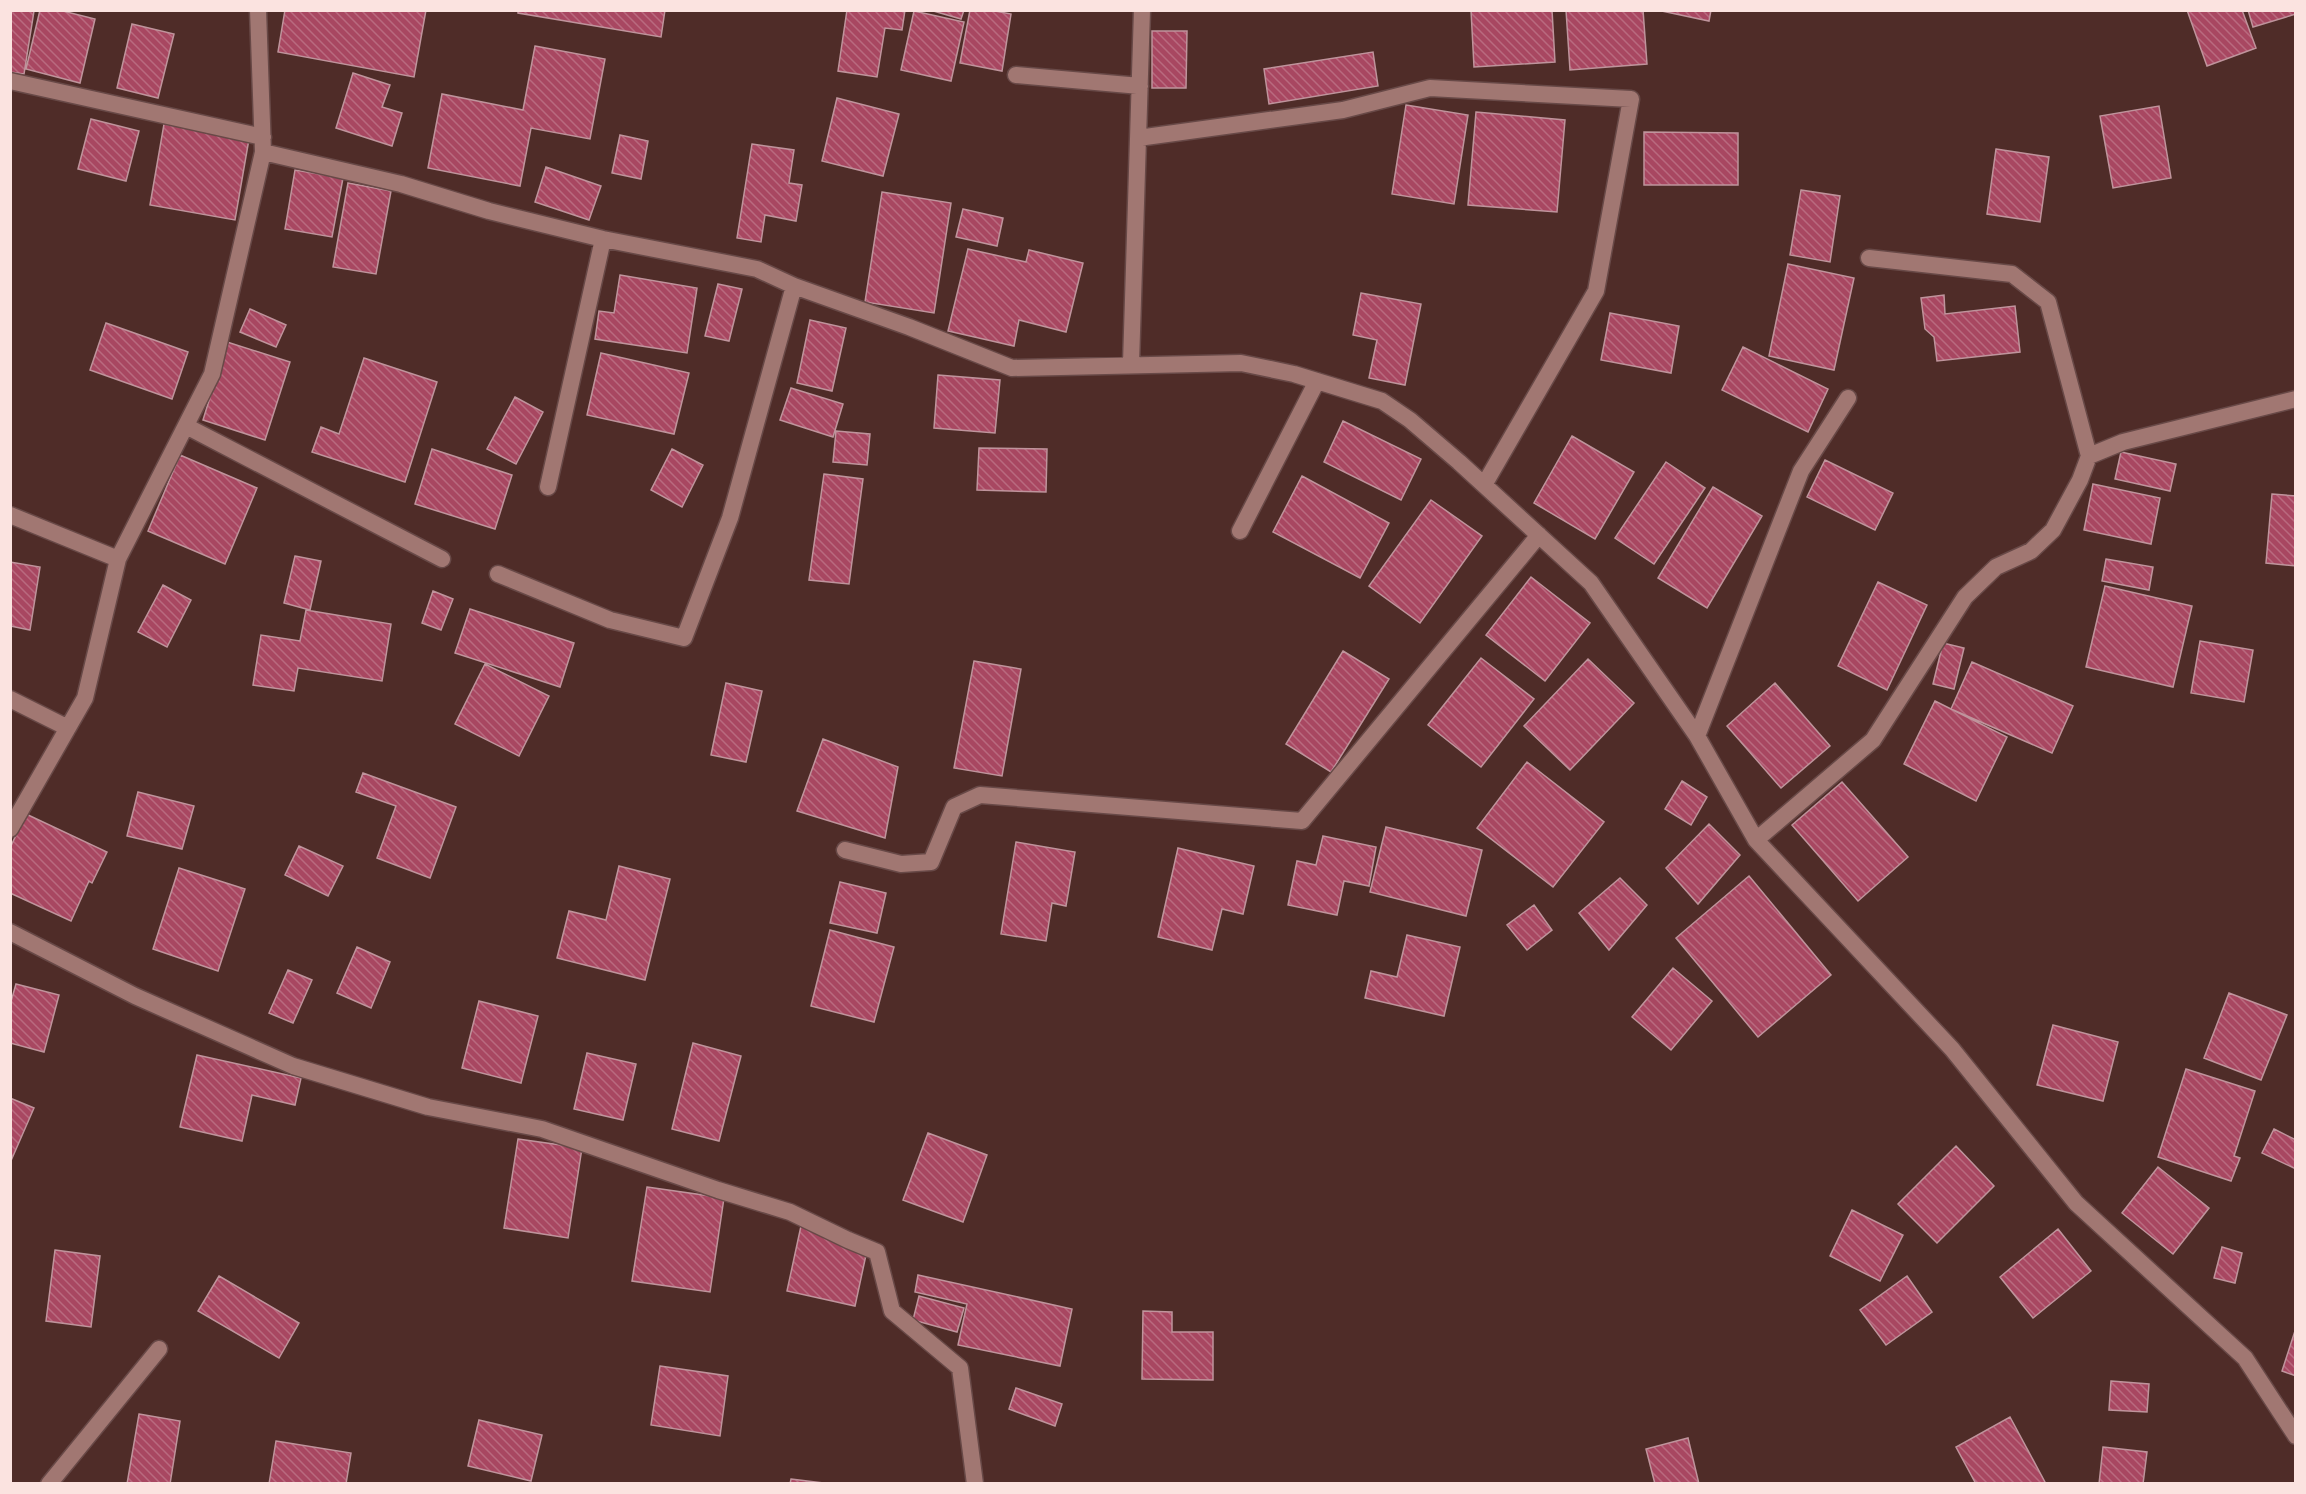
<svg xmlns="http://www.w3.org/2000/svg" width="2306" height="1494" font-family="'Archivo Narrow',sans-serif">
  <defs>
    <pattern id="building-back-hatch" width="6" height="6" patternUnits="userSpaceOnUse" patternTransform="scale(1.5)"><rect width="6" height="6" fill="#a84761"/><path d="M-1 5l2 2M0 0l6 6M5-1l2 2" fill="none" stroke="#b96a7f"/></pattern>
  </defs>
  <rect width="100%" height="100%" fill="#4f2c28"/>
  <path fill="url(#building-back-hatch)" stroke="#bf949c" stroke-width="1.5" d="M10 10 34 11 24 74 10 72Z
    M40 10H59L95 19 80 83 26 69Z
    M285 10H426L414 77 278 52Z
    M518 10H665L661 37 518 13Z
    M847 10H905L902 30 885 28 877 77 838 71Z
    M930 10H964L961 19Z
    M970 10H990L1011 14 1002 71 960 63Z
    M1471 10H1552L1555 62 1474 67Z
    M1566 10H1643L1647 64 1570 70Z
    M1657 10H1711L1709 21Z
    M2187 10H2242L2256 48 2207 66Z
    M2248 10H2296V14L2253 27Z
    M914 11 964 22 951 81 901 70Z
    M132 24 174 34 158 98 117 88Z
    M1152 31H1187L1186 88H1152Z
    M535 46 605 59 590 139 531 128 520 186 428 168 442 94 523 110Z
    M1373 52 1378 86 1269 104 1264 69Z
    M353 73 390 85 382 107 402 113 392 146 336 128Z
    M837 98 899 114 883 176 822 161Z
    M1406 105 1468 115 1454 204 1392 194Z
    M2159 106 2171 178 2113 188 2100 116Z
    M1476 112 1565 120 1557 212 1468 205Z
    M91 119 139 131 126 181 78 169Z
    M164 124 249 139 235 220 150 205Z
    M1644 132 1738 133V185H1644Z
    M620 135 648 141 641 179 612 173Z
    M752 144 794 150 789 183 802 185 796 221 765 215 761 242 737 238Z
    M1996 149 2049 157 2040 222 1987 214Z
    M546 167 601 186 589 220 535 202Z
    M295 170 343 178 332 237 285 229Z
    M348 183 391 191 376 274 333 267Z
    M1801 190 1840 196 1830 262 1790 255Z
    M882 192 951 203 934 313 865 302Z
    M963 209 1003 218 997 246 956 237Z
    M968 249 1026 262 1029 250 1083 263 1066 332 1019 320 1014 346 948 331Z
    M1788 264 1854 278 1834 370 1769 356Z
    M620 275 697 288 687 353 595 339 599 311 614 313Z
    M718 284 742 289 729 341 705 336Z
    M1361 293 1421 304 1405 385 1369 378 1377 340 1353 335Z
    M1944 295 1945 314 2015 306 2020 352 1937 361 1934 337 1925 329 1921 298Z
    M250 309 286 325 276 347 240 332Z
    M1610 313 1679 326 1671 373 1601 360Z
    M810 320 846 328 832 391 797 383Z
    M106 323 188 352 172 399 90 370Z
    M227 342 290 362 265 440 203 420Z
    M1743 347 1828 389 1808 432 1722 390Z
    M601 353 689 373 674 434 587 415Z
    M364 358 437 382 405 482 312 452 321 427 339 434Z
    M938 375 1000 380 995 433 934 428Z
    M791 388 843 404 833 437 780 420Z
    M515 397 543 412 516 464 487 449Z
    M1343 421 1421 459 1401 500 1324 462Z
    M836 431 870 434 867 465 833 462Z
    M1572 436 1634 472 1595 539 1534 503Z
    M979 448 1047 449 1046 492 977 490Z
    M432 449 512 475 495 529 415 504Z
    M672 449 703 465 682 507 651 490Z
    M2121 452 2176 464 2170 491 2115 479Z
    M180 455 257 488 225 564 148 531Z
    M1825 460 1893 493 1875 530 1807 497Z
    M1666 462 1705 488 1654 564 1615 538Z
    M824 474 863 479 849 584 809 580Z
    M1302 476 1389 523 1360 578 1273 532Z
    M2093 484 2160 498 2151 544 2084 530Z
    M1713 487 1762 516 1707 608 1658 578Z
    M2272 494 2296 496V566L2266 563Z
    M1431 500 1482 536 1420 623 1369 586Z
    M295 556 321 561 310 610 284 603Z
    M2106 559 2153 567 2149 590 2102 581Z
    M10 562 40 567 30 630 10 626Z
    M1531 577 1590 623 1545 681 1486 635Z
    M1878 582 1927 605 1887 690 1838 666Z
    M163 585 191 600 167 647 138 632Z
    M2105 586 2192 606 2173 687 2086 667Z
    M433 591 453 599 441 630 422 623Z
    M470 609 574 643 560 687 455 653Z
    M306 610 391 624 382 681 298 668 294 691 253 685 261 635 300 641Z
    M2200 641 2253 650 2244 702 2191 693Z
    M1943 643 1964 648 1954 689 1933 684Z
    M1343 651 1389 679 1331 772 1286 744Z
    M1481 658 1534 699 1481 767 1428 725Z
    M1588 659 1634 703 1570 770 1524 726Z
    M974 661 1021 669 1002 776 954 768Z
    M1972 662 2073 706 2052 753 1951 709Z
    M485 664 549 696 519 756 455 724Z
    M726 683 762 691 746 762 711 755Z
    M1775 683 1830 746 1781 788 1727 726Z
    M1935 701 2007 737 1976 801 1904 764Z
    M823 739 898 767 885 838 797 811Z
    M1527 762 1604 822 1553 887 1477 828Z
    M363 773 456 807 430 878 377 858 396 806 356 792Z
    M1682 781 1707 797 1691 825 1665 809Z
    M1842 782 1908 857 1858 901 1792 825Z
    M138 792 194 806 182 849 127 836Z
    M26 814 107 852 92 883 89 881 71 921 10 893V848Z
    M1709 824 1740 855 1698 904 1666 868Z
    M1386 827 1482 850 1466 916 1370 892Z
    M1323 836 1376 847 1369 886 1344 881 1337 915 1288 905 1297 861 1316 865Z
    M1016 842 1075 852 1066 906 1052 903 1046 941 1001 934Z
    M299 846 343 866 328 896 285 875Z
    M1178 848 1254 866 1243 914 1222 909 1212 950 1158 937Z
    M619 866 670 879 645 980 557 958 569 911 606 920Z
    M179 868 245 889 218 971 153 949Z
    M1749 876 1831 975 1758 1037 1676 938Z
    M1620 878 1647 905 1609 950 1579 913Z
    M840 882 886 893 877 933 830 923Z
    M1534 905 1552 930 1527 950 1507 925Z
    M830 930 894 947 874 1022 811 1006Z
    M1407 935 1460 947 1444 1016 1365 998 1371 971 1397 977Z
    M357 947 390 962 371 1008 337 993Z
    M1673 968 1712 1001 1671 1050 1632 1017Z
    M288 970 312 980 293 1023 269 1013Z
    M16 984 59 995 44 1052 10 1043V1005Z
    M2229 993 2287 1015 2261 1080 2204 1058Z
    M479 1001 538 1016 521 1083 462 1068Z
    M2053 1025 2118 1042 2103 1101 2037 1085Z
    M693 1043 741 1056 719 1141 672 1129Z
    M587 1053 636 1064 623 1120 574 1109Z
    M197 1055 301 1078 295 1105 252 1095 242 1141 180 1127Z
    M2186 1069 2255 1091 2234 1156 2240 1158 2231 1181 2158 1157Z
    M10 1098 34 1108 10 1163Z
    M2274 1129 2296 1140V1169L2262 1153Z
    M928 1133 987 1155 963 1222 903 1200Z
    M518 1139 582 1148 568 1238 504 1228Z
    M1956 1146 1994 1186 1937 1243 1898 1204Z
    M2158 1167 2209 1208 2173 1254 2122 1213Z
    M647 1187 724 1198 710 1292 632 1281Z
    M1852 1210 1903 1235 1880 1281 1830 1256Z
    M801 1226 869 1241 855 1306 787 1291Z
    M2058 1229 2091 1271 2033 1318 2000 1277Z
    M2222 1247 2242 1253 2235 1283 2214 1278Z
    M55 1250 100 1256 91 1327 46 1321Z
    M918 1275 1072 1309 1060 1366 958 1345 967 1304 915 1292Z
    M219 1276 299 1323 279 1358 198 1311Z
    M1907 1276 1932 1312 1886 1345 1860 1310Z
    M919 1296 964 1308 957 1332 913 1320Z
    M1143 1311 1172 1312V1332H1213V1380L1142 1379Z
    M2295 1331 2296 1332V1376L2282 1371Z
    M660 1366 728 1376 720 1436 651 1425Z
    M2111 1381 2149 1384 2147 1412 2109 1410Z
    M1016 1388 1062 1404 1055 1426 1009 1409Z
    M139 1414 180 1421 170 1484H127Z
    M2010 1417 2046 1484H1976L1956 1447Z
    M479 1420 542 1435 531 1481 468 1466Z
    M1688 1438 1699 1484H1655L1646 1449Z
    M276 1441 351 1453 346 1484H269Z
    M2103 1447 2147 1452 2143 1484H2099Z
    M791 1479 823 1483V1484H790Z"/>
  <g fill="none" stroke-linecap="round" stroke-linejoin="round">
    <g stroke="#684947" stroke-width="19">
      <path id="minor" d="M1016 75 1140 86
        M10 81 263 137
        M1138 138 1343 110 1430 88 1631 99 1596 291 1484 485
        M263 152 401 184 489 211 603 239 757 269 794 286 909 327 1012 368 1241 363 1294 374 1382 401 1410 420 1459 462 1591 583 1697 736 1756 840 1952 1049 2076 1203 2245 1358 2296 1436
        M1869 258 2012 274 2048 302 2089 456
        M1131 364 1142 10
        M186 426 442 559
        M548 487 603 239
        M10 515 118 559
        M1240 531 1317 381
        M498 574 610 620 684 638 730 518 794 286
        M10 699 68 728
        M1697 736 1801 471 1848 398
        M10 829 85 698 118 559 212 374 263 152 258 10
        M1756 840 1873 740 1965 597 1996 567 2031 551 2053 530 2080 480 2089 456 2123 442 2296 399
        M845 850 901 864 931 862 954 807 980 795 1302 821 1539 535
        M10 932 135 996 293 1066 428 1107 542 1129 718 1190 790 1212 848 1240 877 1252 892 1311 960 1368 975 1484
        M49 1484 159 1349"/>
    </g>
    <use href="#minor" stroke="#a17772" stroke-width="16"/>
  </g>
  <rect width="2306" height="1494" fill="none" stroke="#fbe3e0" stroke-width="24"/>
</svg>
